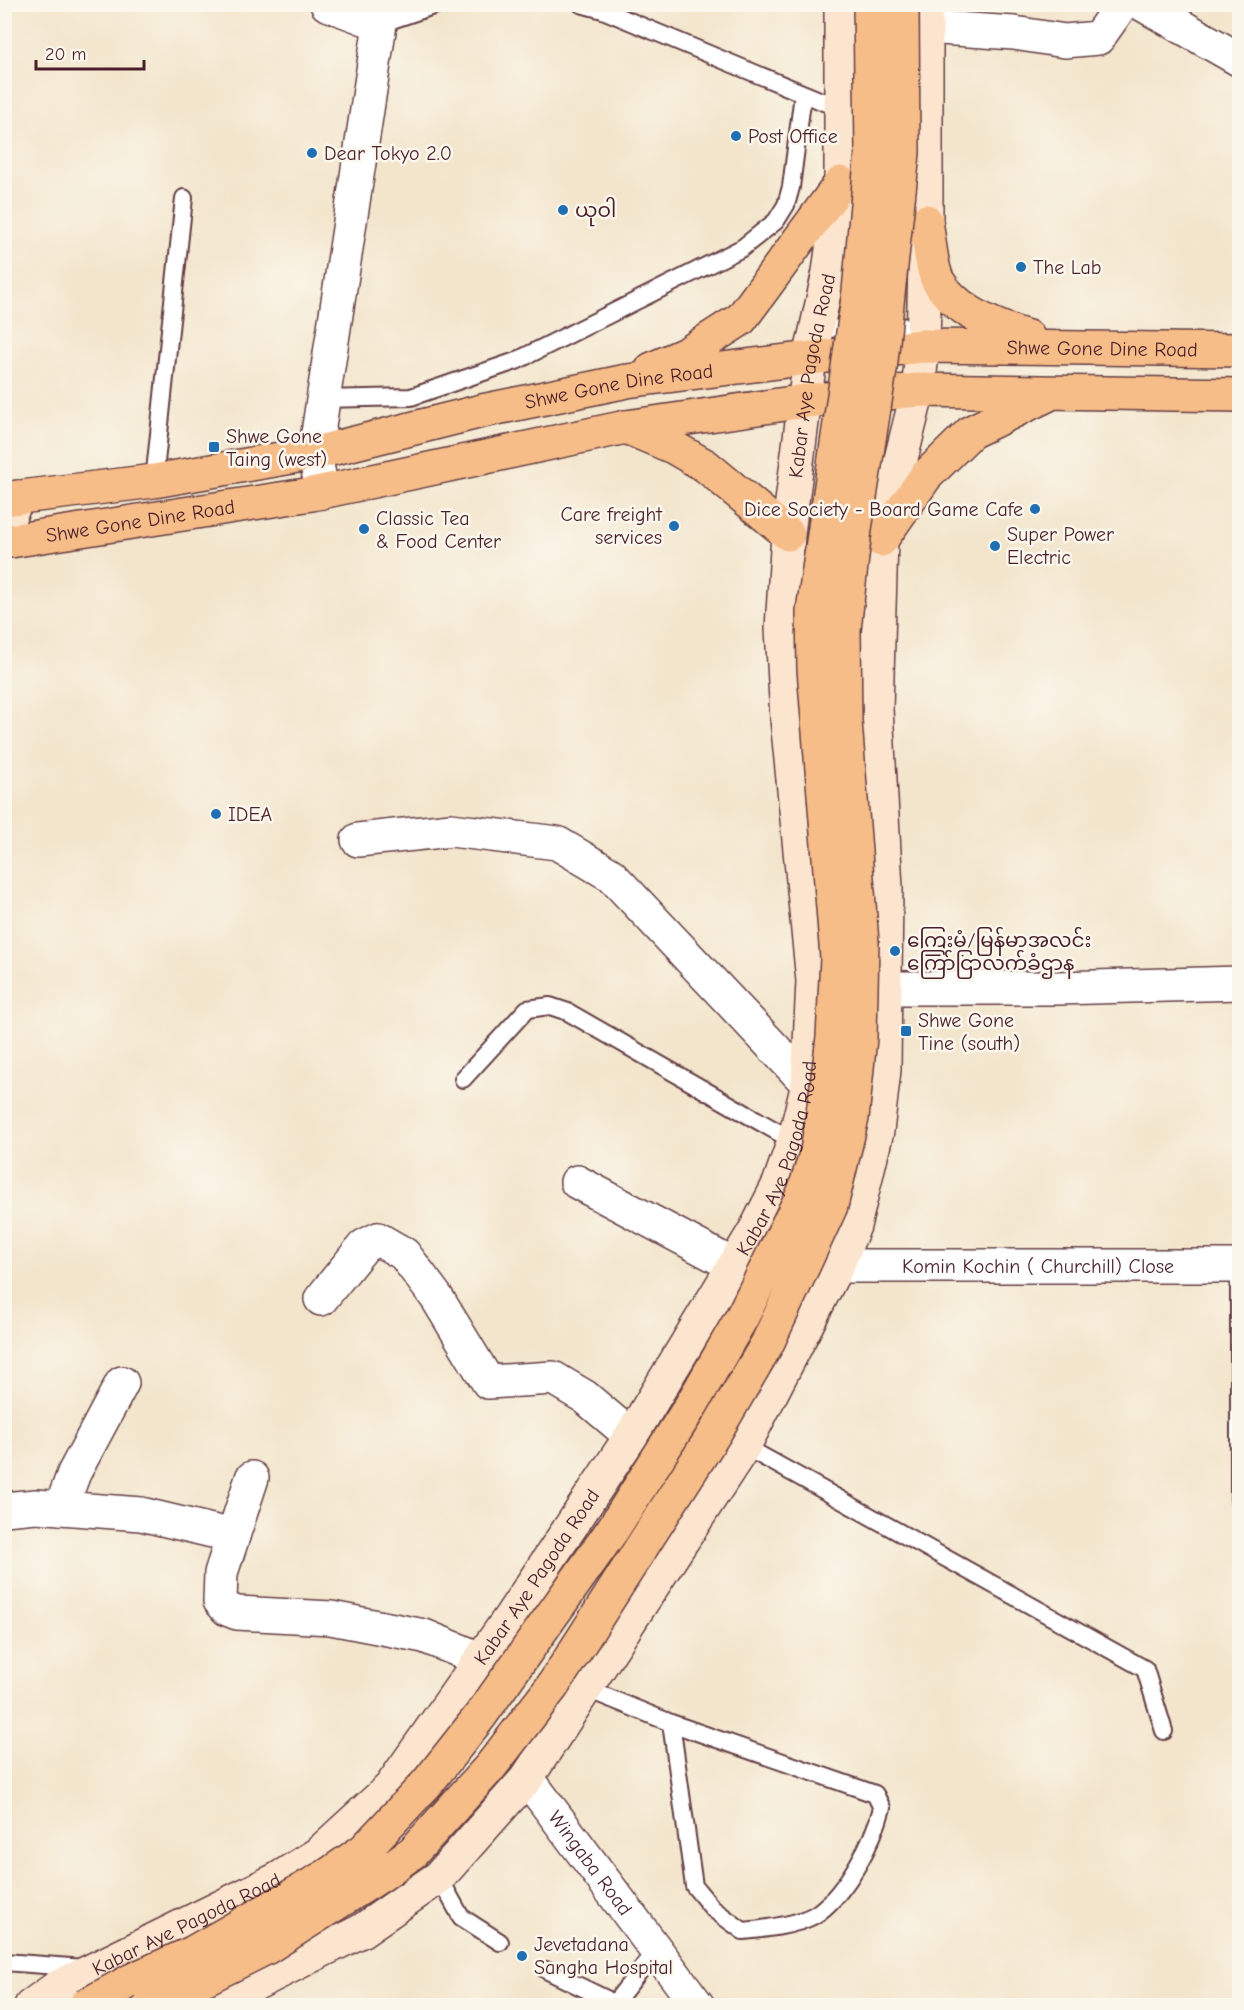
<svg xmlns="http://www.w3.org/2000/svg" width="1244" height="2010" font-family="'Comic Neue','Noto Sans Myanmar',sans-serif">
  <rect width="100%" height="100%" fill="#fbf7ec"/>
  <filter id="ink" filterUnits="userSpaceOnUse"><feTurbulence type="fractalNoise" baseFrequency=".0167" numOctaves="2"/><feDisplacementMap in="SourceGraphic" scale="12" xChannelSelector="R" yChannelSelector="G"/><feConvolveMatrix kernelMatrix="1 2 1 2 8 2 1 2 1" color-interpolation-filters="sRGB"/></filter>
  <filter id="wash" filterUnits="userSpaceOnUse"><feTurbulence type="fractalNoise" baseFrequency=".008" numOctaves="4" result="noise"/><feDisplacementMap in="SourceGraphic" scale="24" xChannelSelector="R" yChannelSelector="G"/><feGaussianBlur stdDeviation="1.35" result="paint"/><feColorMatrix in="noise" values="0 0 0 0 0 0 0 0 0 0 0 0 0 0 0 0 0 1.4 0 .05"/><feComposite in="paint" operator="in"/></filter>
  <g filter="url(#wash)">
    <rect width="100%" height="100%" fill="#f3e5cc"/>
  </g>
  <g filter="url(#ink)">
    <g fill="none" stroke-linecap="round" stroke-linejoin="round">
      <g stroke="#633d43" stroke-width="20">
        <path id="service" d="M581 4 603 10 843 110
          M380 24 439 4
          M817 329 923 326
          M322 399 411 397 516 361 742 248 776 221 786 205 791 187 803 94
          M154 481 184 198
          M463 1079 527 1009 550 1006 568 1012 797 1143
          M1239 1266V1500
          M744 1446 1145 1669 1164 1731
          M587 1689 671 1723 875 1794 882 1808C873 1842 847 1891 819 1912 802 1925 764 1929 743 1931L713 1909 694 1886 671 1723
          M439 1877 461 1917 500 1942
          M4 1962 84 1968
          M546 1970 606 1999 613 2006
          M613 2005 657 1949"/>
      </g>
      <g stroke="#633d43" stroke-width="36">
        <g id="minor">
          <path d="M1142 4 1240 60"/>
          <path d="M925 27 1014 33 1065 41 1098 38 1122 4"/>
          <path d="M322 492 315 453 380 24 327 4"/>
          <path d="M358 840 451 830 557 843 611 875 808 1084"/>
          <path d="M885 988H1057L1240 983"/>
          <path d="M577 1182 733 1265"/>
          <path id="s1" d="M837 1266H1240"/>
          <path d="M321 1299 364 1246 378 1239 404 1254 437 1298 488 1382 553 1378 585 1397 631 1436"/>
          <path d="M122 1383 74 1473 61 1508 141 1514 233 1536"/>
          <path d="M252 1478 221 1573 220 1601 227 1609 237 1613 331 1618 424 1636 480 1659"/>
          <path d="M4 1509 36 1506 61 1508"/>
          <path id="s2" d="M527 1778 698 2006"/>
        </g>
      </g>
      <g stroke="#633d43" stroke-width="36">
        <g id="secondary">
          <path d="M4 528 18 497"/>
          <path id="s3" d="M31 2006 56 1988 278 1879 318 1854 390 1788 511 1616 631 1436 757 1227 779 1184 794 1141 808 1084 813 981 787 719 782 628 788 534 810 358 829 272 841 183V4"/>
          <path d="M211 2006 361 1931 439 1877 527 1778 744 1446 837 1266 854 1226 877 1131 884 1070 886 888 876 709 881 540 918 390 923 346 926 221V4"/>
        </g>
      </g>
      <g stroke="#633d43" stroke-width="36">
        <g id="primary">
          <path d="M926 221C929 237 931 268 938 281 956 311 997 328 1028 337"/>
          <path d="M652 369 688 353 741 319 841 183"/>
          <path d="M626 427 673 447 706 466 788 534"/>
          <path id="s4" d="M4 499 154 481 315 453 482 411 627 381 810 358 923 346 1240 350"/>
          <path d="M881 540 926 476 971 432 1047 395"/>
          <path id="s5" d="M4 542 312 494 626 427 806 401 918 390 1240 395"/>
        </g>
      </g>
      <use href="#service" stroke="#fff" stroke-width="16"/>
      <use href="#minor" stroke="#fff" stroke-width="33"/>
      <use href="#secondary" stroke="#fce5cf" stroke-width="33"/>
      <use href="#primary" stroke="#f7bd88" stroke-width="33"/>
      <g stroke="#633d43" stroke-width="36" stroke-linecap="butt">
        <path id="primary-bridge" d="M85 2006 132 1980 192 1953 328 1875 364 1850 428 1782 481 1715 613 1529 692 1404 742 1317 804 1192 817 1151 826 1093 833 1037 837 958 814 669 813 611 859 291 872 151 870 4
          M150 2006 266 1948 381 1875 413 1852 491 1766 552 1687 716 1431 767 1344 831 1206 852 1118 860 1038 862 943 845 721 844 630 855 529 880 370 903 153 902 4"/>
      </g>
      <use href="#primary-bridge" stroke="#f7bd88" stroke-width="33"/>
    </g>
  </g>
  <g fill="#1f6fb2" stroke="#fbf7ec" stroke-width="2">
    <circle cx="736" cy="136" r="6"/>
    <circle cx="312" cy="153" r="6"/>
    <circle cx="563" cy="210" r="6"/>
    <circle cx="1021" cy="267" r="6"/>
    <rect x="208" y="441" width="12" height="12" rx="3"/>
    <circle cx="1035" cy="509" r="6"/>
    <circle cx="674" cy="526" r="6"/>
    <circle cx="364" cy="529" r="6"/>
    <circle cx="995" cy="546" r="6"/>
    <circle cx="216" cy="814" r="6"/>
    <circle cx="895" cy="951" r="6"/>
    <rect x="900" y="1025" width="12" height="12" rx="3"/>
    <circle cx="522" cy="1956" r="6"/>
  </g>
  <g text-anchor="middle" stroke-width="5" stroke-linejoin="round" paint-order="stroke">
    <g font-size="20" fill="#4a1f2b" stroke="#fbf7ec" text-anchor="start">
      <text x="748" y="143">Post Office</text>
      <text x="324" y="160">Dear Tokyo 2.0</text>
      <text x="575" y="217">ယုဝါ</text>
      <text x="1033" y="274">The Lab</text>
      <text x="226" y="443">Shwe Gone<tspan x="226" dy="23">Taing (west)</tspan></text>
      <text x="1023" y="516" text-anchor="end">Dice Society - Board Game Cafe</text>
      <text x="662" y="521" text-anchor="end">Care freight<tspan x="662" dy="23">services</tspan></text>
      <text x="376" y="525">Classic Tea<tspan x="376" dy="23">&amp; Food Center</tspan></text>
      <text x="1007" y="541">Super Power<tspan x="1007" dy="23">Electric</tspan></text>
      <text x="228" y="821">IDEA</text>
      <text x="907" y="947">‌ကြေးမုံ/မြန်မာ့အလင်း<tspan x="907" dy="23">ကြော်ငြာလက်ခံဌာန</tspan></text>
      <text x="918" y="1027">Shwe Gone<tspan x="918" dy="23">Tine (south)</tspan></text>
      <text x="534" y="1951">Jevetadana<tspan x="534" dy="23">Sangha Hospital</tspan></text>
    </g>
    <g font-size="20" fill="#4a1f2b" stroke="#fbf7ec">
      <text dy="7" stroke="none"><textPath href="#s4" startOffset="1112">Shwe Gone Dine Road</textPath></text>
      <text dy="7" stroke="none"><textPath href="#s3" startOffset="1958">Kabar Aye Pagoda Road</textPath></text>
      <text dy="7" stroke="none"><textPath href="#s4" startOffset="626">Shwe Gone Dine Road</textPath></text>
      <text dy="7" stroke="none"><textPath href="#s5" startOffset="138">Shwe Gone Dine Road</textPath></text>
      <text dy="7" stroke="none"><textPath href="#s3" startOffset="1166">Kabar Aye Pagoda Road</textPath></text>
      <text dy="7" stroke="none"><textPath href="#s1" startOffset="201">Komin Kochin ( Churchill) Close</textPath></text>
      <text dy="7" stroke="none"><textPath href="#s3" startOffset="680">Kabar Aye Pagoda Road</textPath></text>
      <text dy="7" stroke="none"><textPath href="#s2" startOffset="106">Wingaba Road</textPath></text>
      <text dy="7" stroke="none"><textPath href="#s3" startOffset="176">Kabar Aye Pagoda Road</textPath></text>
    </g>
  </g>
  <rect width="1244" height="2010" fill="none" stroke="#fbf7ec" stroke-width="24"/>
  <path d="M36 60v9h108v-9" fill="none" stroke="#4a1f2b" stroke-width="3"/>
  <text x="45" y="60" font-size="18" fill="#4a1f2b" stroke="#fbf7ec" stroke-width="4.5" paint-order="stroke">20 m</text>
</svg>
